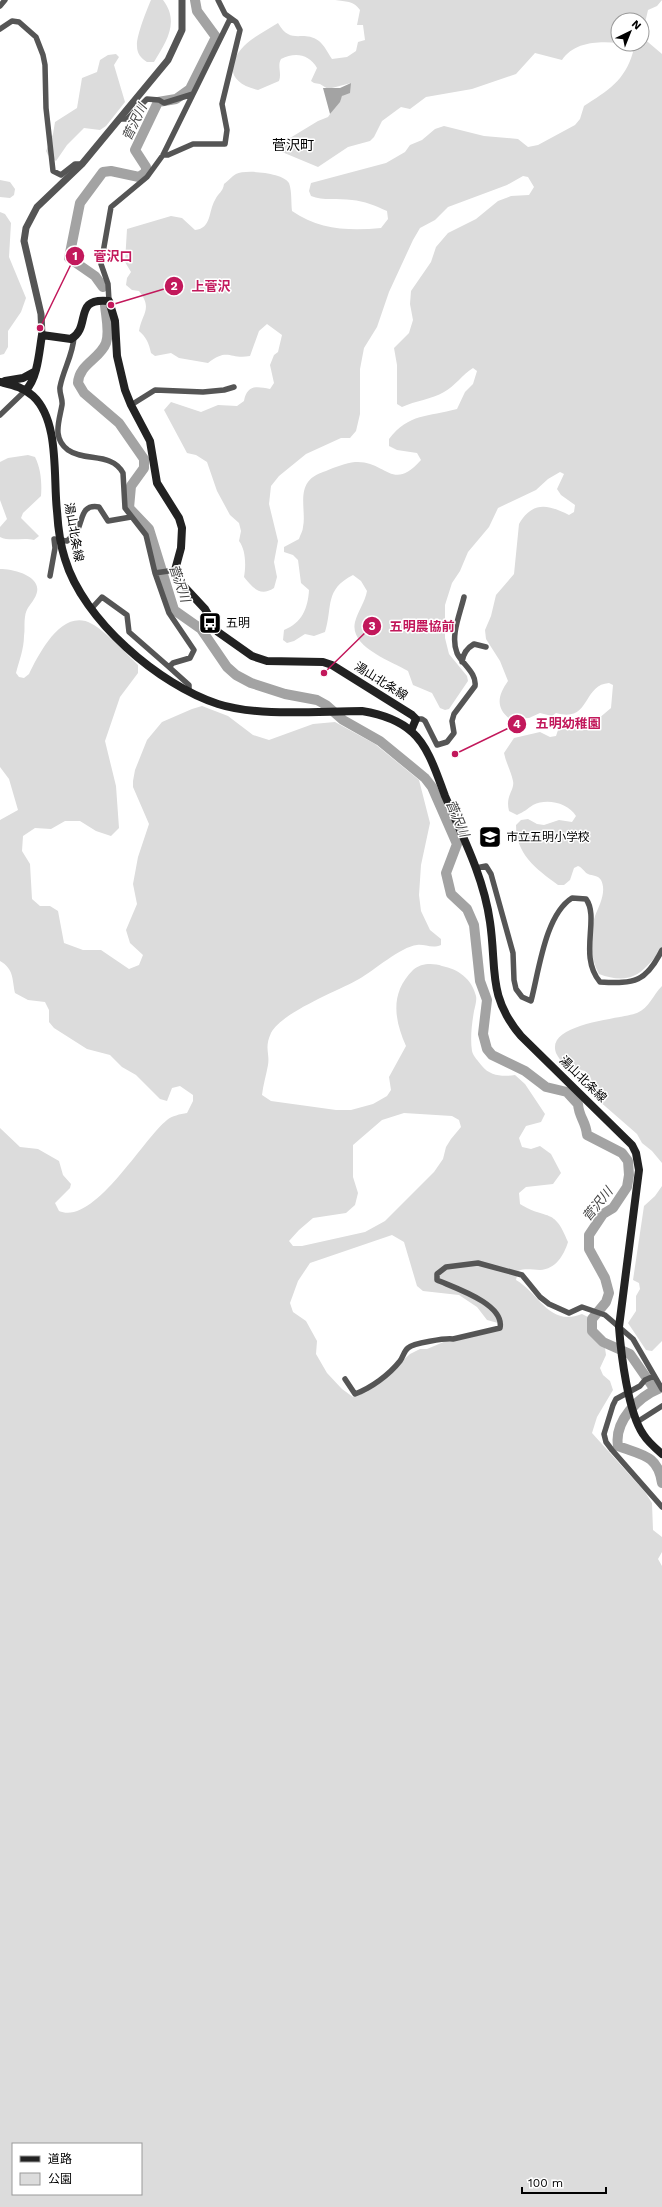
<svg xmlns="http://www.w3.org/2000/svg" width="662" height="2207" font-family="'Work Sans','Noto Sans JP',sans-serif">
  <rect width="100%" height="100%" fill="#fff"/>
  <path fill="#dcdcdc" fill-rule="evenodd" d="M151 0H163C180 22 166 42 154 62H147C141 58 137 54 137 46 136 37 147 9 151 0Z
    M335 0H662L657 6 648 10 642 36V20H618V43C598 41 574 42 562 60L535 53 516 74 472 89 426 97 410 109 401 107 382 121 374 137 370 141 348 147 318 167 282 152 272 145V141L277 138H290L318 121 328 117 351 83 328 89 320 84 314 83 311 81 317 68C309 54 295 52 281 59 277 66 282 73 279 81L258 90C231 84 224 67 244 46 253 37 267 30 278 23 291 46 302 29 319 41 324 45 328 53 332 59L347 57 356 51 358 42 365 40 363 25H357L360 10C353 0 346 2 335 0Z
    M642 37 662 54V954C655 957 652 961 647 966 633 981 618 981 599 974 590 958 589 934 595 916 599 906 607 892 601 880 598 875 593 876 588 874 584 872 583 868 578 866L574 868 570 880 564 885H558C535 868 516 854 516 825L521 820 528 819 537 824 544 825 559 820 572 822 576 816C568 803 547 798 533 805 527 809 524 812 517 815L509 811C505 795 515 790 513 781 511 771 506 763 504 753L514 738 540 732 550 737 556 736 558 730 554 724 559 723 569 727 590 716 594 720 598 719 611 708 613 685 609 683C582 685 591 723 556 713L552 716 540 713 529 718 510 719C495 708 498 695 508 681L500 661 486 639 485 630 491 616 496 595 514 574 519 524C533 500 549 505 569 515L574 512 575 505 561 495 557 489 564 474 560 472 548 479 536 490 498 508 489 527 468 552 460 571 452 583 445 605V638L449 654 467 676 468 681 449 709 445 710 440 708 432 693 413 685 408 671C391 661 349 647 355 622 358 611 365 602 367 591L361 581 353 575C324 590 333 606 325 632L314 636 305 634 294 641 287 643 283 640 284 630C302 623 308 608 309 590L301 583 298 560 293 555 284 552V547L299 539C300 535 303 531 303 527 306 514 299 494 308 482 312 476 320 473 326 471 335 467 346 463 355 462 386 460 392 493 421 460L417 453 397 450 389 446V439C409 413 428 417 457 409L465 392 473 384 477 371 473 368C462 375 455 386 444 392 432 399 415 401 402 407L397 404V365L394 348 409 333 413 320 410 304 411 291 431 262 436 247 448 233 476 219 498 201 511 196 529 195 534 187 528 177 523 176 507 185 448 207 435 220 420 228 413 240 389 292 377 327 364 348 360 369V414L356 431 350 438H341L306 454 279 476 271 486 269 504 278 541 274 562 277 577 274 588C260 597 253 588 244 577 246 566 246 550 239 541L241 531 239 523 230 515 217 491 207 462 196 455 187 453 164 410 171 402 201 412 218 405 237 406 244 401C247 385 256 386 270 389L274 383 270 365 274 355 278 352 282 335 267 324 259 331 250 356C230 360 228 347 208 363L179 358 171 353 155 356 151 353C149 343 146 337 139 331 142 313 153 309 139 291L132 290 126 285 127 278 131 272 125 262 127 229 171 216 182 218 195 230C212 228 208 212 215 200 218 193 223 192 224 184 228 181 232 176 236 174 246 169 284 173 289 183 292 191 291 203 292 211 319 230 350 231 381 228L388 219 387 211C376 206 364 201 352 200 338 198 323 201 311 196L309 191 311 183 386 163 405 152 410 145 422 140 435 129 444 126 484 136 518 139 528 147 538 145 575 125 580 119 584 106C607 91 625 81 633 52L626 44H642Z
    M116 54 119 57 114 65 125 102 106 126 100 130 84 128 67 145 56 161 48 155 46 151 53 134 55 122 77 108 82 78 97 72 100 60 108 55Z
    M0 180 10 182 15 189 14 195 10 198 0 197Z
    M0 212 5 214 11 223 9 257 26 298 21 312 8 331V347L4 354 0 355Z
    M28 455 35 457C41 469 42 483 41 496L23 513 21 518 39 536 34 540C23 537 10 542 0 537V527L7 519 0 500V462L8 458Z
    M0 569C14 569 48 577 34 599 30 606 26 608 25 617 24 624 25 630 24 636 24 649 19 661 16 673L19 677 24 678 29 674C39 654 62 607 92 624 104 630 127 654 138 665V673L120 697 105 741 116 786 119 828 111 836 96 831 80 821H65L51 829 35 828 23 836 22 851 30 864 32 899 40 906H50L58 911 64 943 83 950H101L129 969 139 965 143 955 130 943 126 930 137 904 133 884 138 857 149 824 133 787V781L135 770 147 740 162 722 192 709 202 706 228 716 253 735 269 740 313 724 335 722 375 744 419 780 430 823 421 865 419 895 421 911 430 930 441 939V945C432 949 425 944 417 945 400 947 375 970 359 979 338 991 282 1012 271 1033 264 1048 270 1053 268 1065 266 1076 263 1085 262 1095L271 1101 336 1110H351L373 1104 387 1096 391 1090 389 1077 406 1046C394 1019 390 993 413 970 421 963 433 963 442 966 458 969 472 979 476 996 477 1000 475 1007 474 1011 472 1023 470 1038 472 1051 473 1056 479 1062 482 1066 490 1076 503 1077 515 1075L525 1084 545 1114 541 1122 526 1126 519 1138 522 1147 531 1149 540 1146 551 1154 561 1173 553 1184 526 1187 519 1193 520 1204C547 1221 554 1206 568 1242 564 1255 556 1269 540 1270 532 1270 526 1268 518 1271L516 1280C540 1294 549 1327 582 1314L588 1317C588 1334 592 1339 605 1348L606 1355 600 1368 603 1375 610 1381 613 1390 597 1417 592 1433 645 1492 652 1503 653 1530 662 1537V1552L658 1559 662 1566V2207H0V1128L20 1147 38 1149 59 1161 63 1175 71 1184 70 1188 55 1203 59 1211C94 1226 142 1140 167 1120 172 1116 180 1114 187 1113L193 1101V1095L180 1086 172 1088 167 1101 160 1099 136 1075 122 1067 110 1055 87 1049 54 1028 49 1022V1010L45 1002 28 1000 15 993C12 979 14 969 0 961V820L18 810 9 779 0 767ZM404 1113 452 1116 459 1120 461 1127 451 1139 446 1147 443 1159 434 1172 385 1221 365 1232 302 1246H293L289 1241 299 1230 313 1218 346 1213 355 1205 358 1193 353 1177V1145L382 1120ZM392 1235 404 1242 417 1286 423 1291 459 1295 477 1307 487 1320 498 1323 500 1329 446 1341 427 1349H420L410 1354 367 1392 353 1397 342 1389 327 1373 316 1354 317 1341 306 1321 293 1312 290 1303 298 1281 310 1263ZM13 2144H141V2194H13Z
    M662 986V1163L652 1151 642 1143 637 1134 598 1100 590 1076 585 1071 564 1066C562 1062 558 1057 556 1053 545 1023 622 1019 637 1013 649 1008 653 995 662 986Z
    M662 1186V1341L652 1351 646 1350 628 1323 636 1311V1296L640 1289 639 1283 633 1280 644 1206 655 1196Z"/>
  <path fill="#a3a3a3" d="M351 83 350 93 342 96 340 102 330 114 323 88H340Z"/>
  <g fill="none" stroke-linecap="round" stroke-linejoin="round">
    <path stroke="#a3a3a3" stroke-width="10" d="M103 287 95 276 69 258 80 203 103 172 111 171 139 177 146 172V167L135 150 158 102 176 99 190 89 216 37 197 11 195 0
      M105 305C106 317 110 332 106 343 100 359 79 364 78 383L84 393 119 423 144 459V468L131 486 129 508 149 529 174 610 201 629 227 667 236 675 251 683 285 694 317 700 326 705 343 720 380 741 425 778 432 787 457 844 446 873 451 894 467 909 474 925 480 981 487 1000 483 1034 487 1049 492 1055 525 1071 546 1087 567 1092 578 1104C579 1118 586 1121 587 1135L622 1153 628 1161 629 1175 627 1187 613 1208 603 1214 589 1235V1249L605 1278 609 1293 606 1302 592 1319V1331L603 1342 630 1354 655 1390
      M660 1388C638 1397 614 1421 618 1446 642 1455 658 1455 662 1483"/>
    <path stroke="#555" stroke-width="5.5" d="M0 6 5 0
      M0 29 12 21 19 22 36 37 43 55 45 65 46 108 53 171 61 175 75 164H82
      M119 119H127L147 99 159 100 164 103 193 94
      M163 155H168L193 144H225L227 130 222 104 240 30 236 22 225 14 218 0
      M109 301 108 284 101 264 111 207 147 177 163 155 230 19
      M74 337C73 355 63 370 60 387 59 393 63 399 62 405 59 422 52 438 68 450 85 462 112 452 123 473L125 508 146 535 155 573 169 613 194 650 190 658 173 663 169 667 189 685V692
      M131 405 155 390 203 392 224 390 234 387
      M0 415 26 390
      M155 573 175 570
      M50 576 55 548 54 539 67 541C71 538 75 534 78 529 83 518 82 504 99 507L108 521 131 517
      M91 609 102 597 127 615 129 632 169 667
      M462 662C463 653 467 648 474 644L486 647
      M416 719H422L425 721 437 745 447 742 454 733 452 721 454 714 475 686C477 673 462 664 457 653 450 636 460 614 464 597
      M476 868 486 866 491 874 513 953 514 980 516 989 522 997 531 1001C539 971 545 915 572 898L586 899C600 918 578 956 600 982 635 984 646 982 662 950
      M654 1376 645 1380 640 1386 616 1399 613 1405 604 1434 606 1442 612 1450 662 1507
      M345 1379 355 1394C371 1388 389 1375 400 1361 403 1357 404 1351 408 1348 413 1343 446 1338 453 1339L500 1328C505 1304 455 1288 437 1280V1274L446 1267 478 1263 522 1275 540 1297 549 1304 569 1313 582 1307 605 1315 633 1339 662 1389
      M637 1422 662 1406"/>
    <path stroke="#555" stroke-width="7" d="M42 335 41 314 24 241 26 228 37 207 82 164 168 60 182 30V0"/>
    <path stroke="#222" stroke-width="8" d="M5 381 23 378 34 372
      M0 382C12 385 23 387 33 396 60 421 53 478 57 511 58 527 60 544 65 559 83 620 159 685 218 704 258 717 319 711 362 711 380 714 398 719 412 732 429 747 437 775 445 796 463 837 484 878 490 922 497 969 487 996 521 1036L632 1145 636 1153 639 1170 619 1327C621 1354 628 1412 643 1434 648 1442 655 1448 662 1454
      M26 390C38 377 39 352 42 335L71 339C92 327 72 297 109 301L115 321 117 356 125 390 131 405 150 441 157 483 179 518 182 528 181 548 175 570 178 580 205 609 218 632 252 656 267 661 323 662 332 665 412 715 416 719 411 731"/>
  </g>
  <defs>
    <g id="bus-square" transform="scale(1.15)"><rect x="-9" y="-9" width="18" height="18" rx="4" fill="#000" stroke="#fff"/><path d="M-5-6H5V4H4V6H2V4H-2V6H-4V4H-5ZM-3.5-4V0h7V-4ZM-3.5 1.2v1.5H-2V1.2ZM2 1.2v1.5H3.5V1.2Z" fill="#fff"/></g>
    <g id="school-square" transform="scale(1.15)"><rect x="-9" y="-9" width="18" height="18" rx="4" fill="#000" stroke="#fff"/><path d="M0-5L7-2L0 1L-7-2ZM-4 1L0 2.5L4 1V4Q0 6-4 4Z" fill="#fff"/></g>
  </defs>
  <g fill-rule="evenodd">
    <use href="#bus-square" x="210" y="623"/>
    <use href="#school-square" x="490" y="837"/>
  </g>
  <g text-anchor="middle" stroke-width="3" stroke-linejoin="round" paint-order="stroke">
    <g font-size="12" fill="#000" stroke="#fff">
      <text transform="translate(74 532) rotate(80)" y="4">湯山北条線</text>
      <text transform="translate(381 681) rotate(32)" y="4">湯山北条線</text>
      <text transform="translate(583 1079) rotate(44)" y="4">湯山北条線</text>
    </g>
    <g font-size="12" fill="#000" stroke="#fff" text-anchor="start">
      <text x="226" y="627">五明</text>
      <text x="506" y="841">市立五明小学校</text>
    </g>
    <g font-size="13" font-style="italic" fill="#444" stroke="#fff">
      <text transform="translate(134 122) rotate(-64)" y="5">菅沢川</text>
      <text transform="translate(180 583) rotate(71)" y="5">菅沢川</text>
      <text transform="translate(458 818) rotate(67)" y="5">菅沢川</text>
      <text transform="translate(597 1204) rotate(-51)" y="5">菅沢川</text>
    </g>
    <g font-size="14" fill="#000" stroke="#fff">
      <text x="293" y="150">菅沢町</text>
    </g>
  </g>
  <path fill="none" stroke="#c2185b" stroke-width="1.5" d="M40 328L75 256M111 305L174 286M324 673L372 626M455 754L517 724"/>
  <g fill="#c2185b" stroke="#fff" stroke-width="1.5">
    <circle cx="40" cy="328" r="4"/>
    <circle cx="111" cy="305" r="4"/>
    <circle cx="324" cy="673" r="4"/>
    <circle cx="455" cy="754" r="4"/>
    <circle cx="75" cy="256" r="10"/>
    <circle cx="174" cy="286" r="10"/>
    <circle cx="372" cy="626" r="10"/>
    <circle cx="517" cy="724" r="10"/>
  </g>
  <g font-size="12" text-anchor="middle" font-weight="bold" fill="#fff">
    <text x="75" y="260">1</text>
    <text x="174" y="290">2</text>
    <text x="372" y="630">3</text>
    <text x="517" y="728">4</text>
  </g>
  <g font-size="13" text-anchor="middle" font-weight="bold" fill="#c2185b" stroke="#fff" stroke-width="3" stroke-linejoin="round" paint-order="stroke">
    <text x="113" y="261">菅沢口</text>
    <text x="211" y="291">上菅沢</text>
    <text x="422" y="631">五明農協前</text>
    <text x="568" y="728">五明幼稚園</text>
  </g>
  <rect x="12" y="2143" width="130" height="52" fill="#ffffff" stroke="#999999"/>
  <rect x="20" y="2156" width="20" height="6" fill="#222222" stroke="#999999"/>
  <text x="48" y="2163" font-size="12" fill="#000000">道路</text>
  <rect x="20" y="2173" width="20" height="12" fill="#dcdcdc" stroke="#999999"/>
  <text x="48" y="2183" font-size="12" fill="#000000">公園</text>
  <g transform="translate(630 32) rotate(43)"><circle r="19" fill="#ffffff" stroke="#999999"/>
  <path d="M0-3L7 15L0 10L-7 15Z" fill="#000000"/>
  <text y="-6" font-size="11" font-weight="bold" text-anchor="middle" fill="#000000">N</text>
  </g>
  <path d="M522 2187v6h84v-6" fill="none" stroke="#000000" stroke-width="2"/>
  <text x="528" y="2187" font-size="12" fill="#000000" stroke="#ffffff" stroke-width="3" paint-order="stroke">100 m</text>
</svg>
